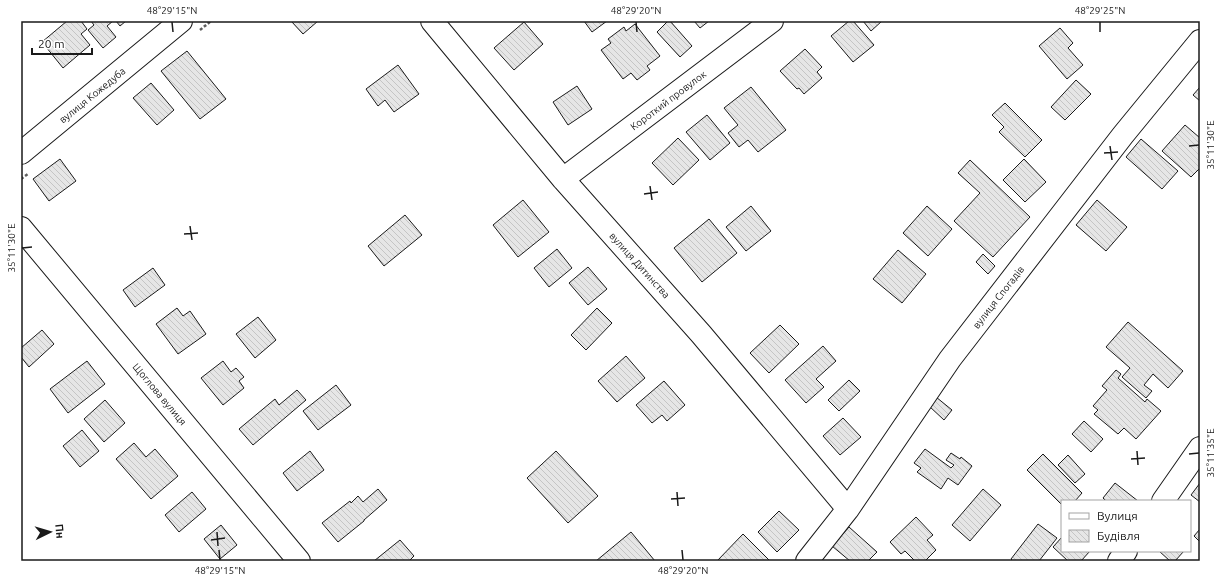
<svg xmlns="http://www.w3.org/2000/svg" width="1221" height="582" font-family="Ubuntu,sans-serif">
  <defs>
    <pattern id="building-back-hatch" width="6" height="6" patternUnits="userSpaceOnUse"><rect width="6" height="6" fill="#e6e6e6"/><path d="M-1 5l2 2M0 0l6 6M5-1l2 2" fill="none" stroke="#c5c5c5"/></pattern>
  </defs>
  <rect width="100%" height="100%" fill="#fff"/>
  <path fill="url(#building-back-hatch)" stroke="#1a1a1a" d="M67 21H81L87 29 81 34 90 45 63 68 42 42Z
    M91 21H113L107 26 116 37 103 48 88 30 94 25Z
    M116 21H126L120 26Z
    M291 21H318L303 34Z
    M584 21H607L592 32Z
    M668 21H670L692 46 680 57 657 32Z
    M694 21H709L700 28Z
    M849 21H853L874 45 853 62 831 36Z
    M863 21H882L871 31Z
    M524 22 543 44 514 70 494 48Z
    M635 24 660 56 647 66 650 70 637 80 631 73 623 79 601 50 611 43 608 39 624 27 626 31Z
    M1060 28 1073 43 1068 48 1083 65 1067 79 1039 46Z
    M805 49 822 67 817 72 822 78 804 94 799 88 797 89 780 71Z
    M187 51 226 99 200 119 161 71Z
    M398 65 419 94 394 112 385 100 378 106 366 89Z
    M1076 80 1091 94 1065 120 1051 107Z
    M151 83 174 110 157 125 133 98Z
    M577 86 592 109 568 125 553 102Z
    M751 87 786 130 758 152 748 140 739 147 728 133 738 125 724 108Z
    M1200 87V101L1193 95Z
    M1005 103 1042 140 1025 157 999 132 1004 127 992 115Z
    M707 115 730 143 710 160 686 132Z
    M1185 125 1200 138V168L1191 177 1162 151Z
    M678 138 699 160 673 185 652 163Z
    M1141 139 1178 171 1162 189 1126 157Z
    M60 159 76 181 49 201 33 179Z
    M1024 159 1046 182 1025 202 1003 180Z
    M970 160 1030 217 993 257 954 221 980 193 958 173Z
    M523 200 549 232 518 257 493 225Z
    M1097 200 1127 227 1106 251 1076 225Z
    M751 206 771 231 746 251 726 227Z
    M927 206 952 229 928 256 903 233Z
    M405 215 422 235 384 266 368 246Z
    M709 219 737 253 702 282 674 248Z
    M557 249 572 268 549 287 534 268Z
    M898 250 926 274 902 303 873 279Z
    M983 254 995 266 988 274 976 262Z
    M588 267 607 289 588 305 569 283Z
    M153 268 165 285 135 307 123 290Z
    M177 308 183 316 190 311 206 334 178 354 156 324Z
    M597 308 612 323 586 350 571 335Z
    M258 317 276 340 255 358 236 334Z
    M1128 322 1183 371 1168 388 1153 374 1144 385 1152 391 1146 398 1122 377 1130 368 1106 347Z
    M780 325 799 344 769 373 750 353Z
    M42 330 54 344 29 367 21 357V348Z
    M823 346 836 361 816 379 824 387 806 403 785 380Z
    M626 356 645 378 617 402 598 381Z
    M87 361 105 384 68 413 50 389Z
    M223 361 231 372 236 368 244 377 239 381 244 388 223 405 201 378Z
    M1116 370 1121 374 1118 378 1145 402 1147 399 1161 411 1136 439 1124 428 1118 434 1094 414 1098 410 1093 406 1107 390 1102 386Z
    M849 380 860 391 839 411 828 400Z
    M664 381 685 405 667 421 662 415 652 423 636 405Z
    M336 385 351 405 318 430 303 411Z
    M297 390 306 400 253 445 239 429 275 399 279 405Z
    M936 397 952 410 944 420 929 406Z
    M105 400 125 423 104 442 84 419Z
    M843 418 861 437 840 455 823 436Z
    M1084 421 1103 439 1091 452 1072 434Z
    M82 430 99 451 80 467 63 446Z
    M134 443 146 457 155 449 178 476 151 499 116 459Z
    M925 449 951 468 954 465 946 460 951 453 960 459 961 457 972 466 958 485 948 478 941 489 917 472 921 468 914 463Z
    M310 451 324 470 297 491 283 473Z
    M556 451 598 496 568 523 527 478Z
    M1043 454 1082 493 1075 501H1062V505L1027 470Z
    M1068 455 1085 474 1075 483 1058 465Z
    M1115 483 1138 501H1106L1103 498Z
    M1200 483V502L1191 495Z
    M378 489 387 500 364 520V521L338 542 322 523 350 501 351 503 358 496 363 502Z
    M983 489 1001 505 970 541 952 525Z
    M192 492 206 509 179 532 165 515Z
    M779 511 799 530 777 552 758 532Z
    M916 517 933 535 927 540 936 550 925 561H915L905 551 901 554 890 542Z
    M1038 524 1057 538 1039 561H1013L1011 559Z
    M221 525 237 545 220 559 204 539Z
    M849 527 877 552 868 561H850L832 546Z
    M1200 529V542L1194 536Z
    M631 532 655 561H596Z
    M743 534 769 560 768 561H717Z
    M1062 537V551H1090L1081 561H1068L1053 547Z
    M400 540 414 556 409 561H374Z
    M1159 551H1184L1175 561H1170Z"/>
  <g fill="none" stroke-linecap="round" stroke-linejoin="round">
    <g stroke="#1a1a1a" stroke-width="24">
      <path id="minor" d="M432 21 563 179 701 334 848 509
        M21 153 181 21
        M563 179 772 21
        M21 228 299 561
        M1163 501 1200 448
        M807 561 848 509 950 359 1123 135 1200 41
        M1119 561 1126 551"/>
    </g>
    <path stroke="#5f5f5f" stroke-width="2.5" stroke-dasharray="3 2" stroke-linecap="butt" d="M200 30 211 21
      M21 179 28 174"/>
    <use href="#minor" stroke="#fff" stroke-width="22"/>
  </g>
  <path fill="none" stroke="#1a1a1a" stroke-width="1.5" d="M172 22 173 32M636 22 637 32M1100 22V32M1110 146 1112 160M1189 146 1199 145M1104 153 1118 152M650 186 652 200M644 194 658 192M190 226 192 240M184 234 198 233M22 248 32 247M1137 451 1138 465M1189 454 1199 453M1131 459 1145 458M677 492 678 506M671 499 685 498M217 532 218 546M211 540 225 538M219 550 220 560M682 550 683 560"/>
  <g text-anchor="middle" stroke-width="3" stroke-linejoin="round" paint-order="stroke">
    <g font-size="10" fill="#1a1a1a" stroke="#fff">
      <text transform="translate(92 95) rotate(-39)" y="4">вулиця Кожедуба</text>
      <text transform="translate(668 100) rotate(-37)" y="4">Короткий провулок</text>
      <text transform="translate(640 265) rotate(48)" y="4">вулиця Дитинства</text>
      <text transform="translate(998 297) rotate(-52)" y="4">вулиця Спогадів</text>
      <text transform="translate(160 394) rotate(50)" y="4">Щоглова вулиця</text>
    </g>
  </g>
  <rect width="1221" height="582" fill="none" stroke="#ffffff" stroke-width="44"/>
  <rect x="1061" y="500" width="130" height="52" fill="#ffffff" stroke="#a3a3a3"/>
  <rect x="1069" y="513" width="20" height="6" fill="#ffffff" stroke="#a3a3a3"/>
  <text x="1097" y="520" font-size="12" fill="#1a1a1a">Вулиця</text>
  <rect x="1069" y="530" width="20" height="12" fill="url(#building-back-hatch)" stroke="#a3a3a3"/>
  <text x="1097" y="540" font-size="12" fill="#1a1a1a">Будівля</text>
  <g transform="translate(50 532) rotate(85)" stroke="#ffffff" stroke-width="3" paint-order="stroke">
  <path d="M0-3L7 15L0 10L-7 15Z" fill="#1a1a1a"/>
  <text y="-6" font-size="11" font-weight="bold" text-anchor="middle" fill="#1a1a1a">Пн</text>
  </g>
  <path d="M32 48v6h60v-6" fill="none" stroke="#1a1a1a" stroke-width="2"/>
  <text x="38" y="48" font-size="12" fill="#1a1a1a" stroke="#ffffff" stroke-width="3" paint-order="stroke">20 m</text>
  <rect x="22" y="22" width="1177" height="538" fill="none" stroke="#1a1a1a" stroke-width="1.5"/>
  <g font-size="10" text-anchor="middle" fill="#1a1a1a">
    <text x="172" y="14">48°29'15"N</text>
    <text x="636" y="14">48°29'20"N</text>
    <text x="1100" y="14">48°29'25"N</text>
    <text transform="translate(1210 145) rotate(-90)" y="4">35°11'30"E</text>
    <text transform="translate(11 248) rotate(-90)" y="4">35°11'30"E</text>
    <text transform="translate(1210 453) rotate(-90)" y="4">35°11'35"E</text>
    <text x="220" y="574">48°29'15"N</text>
    <text x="683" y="574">48°29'20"N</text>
  </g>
</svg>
